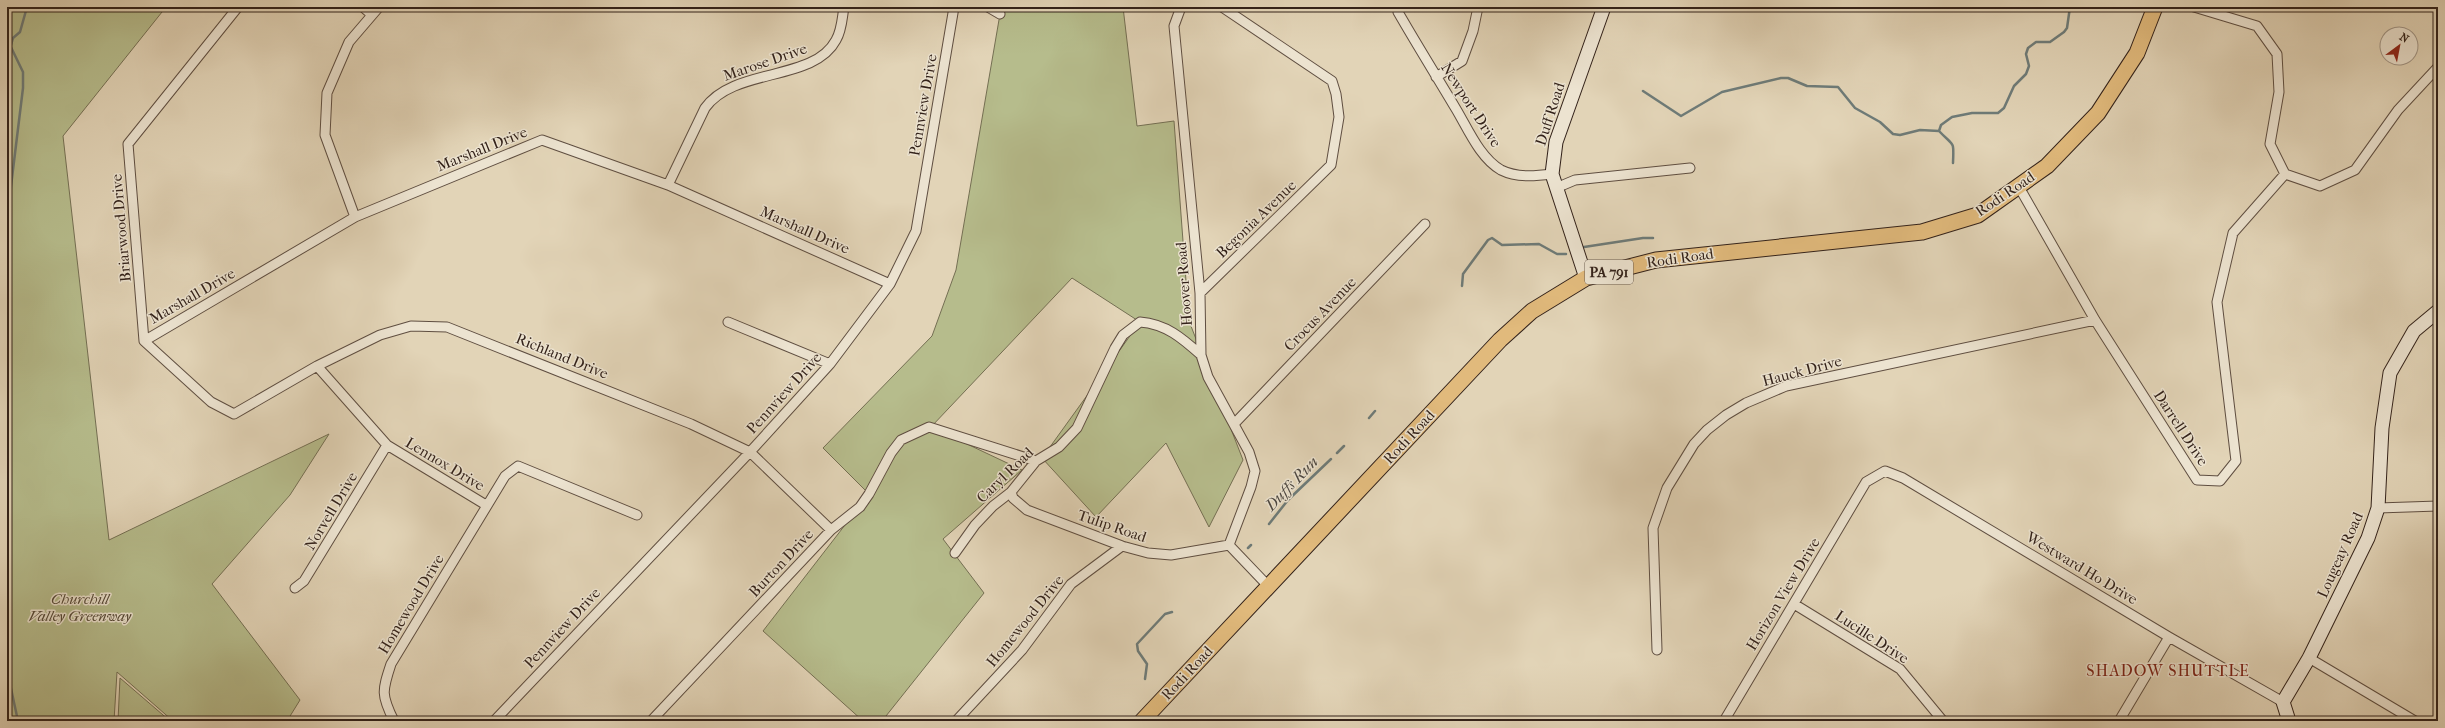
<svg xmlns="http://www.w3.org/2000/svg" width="2445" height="728" font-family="'IM FELL French Canon',serif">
  <rect width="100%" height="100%" fill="#e2d4b7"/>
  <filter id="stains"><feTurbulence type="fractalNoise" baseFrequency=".005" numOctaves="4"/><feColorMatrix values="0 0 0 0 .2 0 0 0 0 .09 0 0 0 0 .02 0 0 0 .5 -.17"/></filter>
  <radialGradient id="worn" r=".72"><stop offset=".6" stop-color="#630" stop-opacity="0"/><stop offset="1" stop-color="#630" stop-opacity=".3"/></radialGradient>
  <path fill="#b6bc8c" stroke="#746f53" d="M7 7H166L63 136 109 540 329 434 290 495 212 584 300 700 287 721H173L117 672 114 721H7Z
    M1004 7H1123L1137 126 1174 121 1189 321 1243 460 1209 527 1166 443 1096 517 1042 458 1140 322 1072 278 931 427 1022 470 943 539 984 593 882 721H863L763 631 869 494 823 448 932 336 956 270 1000 14Z
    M120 678 170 721H118Z"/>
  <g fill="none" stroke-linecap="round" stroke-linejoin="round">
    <path stroke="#6e7b78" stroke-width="2.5" d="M7 39 23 72V88L11 186 7 242
      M11 45 13 38 20 32 27 7
      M1643 91 1681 116 1722 92 1781 78H1788L1807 86 1838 87 1855 108 1880 122 1893 134 1900 135 1920 130 1939 131
      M1953 163C1954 139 1954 147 1939 131L1941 125 1952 117 1972 113H1998L2004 108 2014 86 2026 74 2029 66 2026 54 2028 48 2036 42H2050L2064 32 2067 28 2070 7
      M1584 247 1643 238H1653
      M1462 286 1463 274 1488 240 1492 238 1502 245 1539 244 1557 254H1566
      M7 298V311
      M1369 418 1375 411
      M1337 453 1344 446
      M1269 524 1288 500 1331 459
      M1248 548 1251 545
      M7 670 18 721
      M1145 679 1147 664 1138 651 1137 644 1165 614 1172 612"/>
    <g stroke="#5f4e41" stroke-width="11">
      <path id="street" d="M238 7 128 144 144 341 211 402 234 414 317 366 380 335 411 326 447 327 691 424 750 452 831 530
        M363 7 371 14
        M988 7 1000 14
        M1181 7 1174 26 1200 293 1201 355 1208 377 1249 452 1255 471 1251 487 1229 545
        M1399 7 1398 12C1417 45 1437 77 1456 109 1468 129 1480 158 1501 170 1517 178 1536 176 1552 174
        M2194 7 2257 26 2277 54 2279 92 2270 144 2285 174 2320 186 2355 170 2398 110 2438 67
        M1436 77 1462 61 1473 31 1478 7
        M668 185 705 108C734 67 814 82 836 40 842 30 842 18 844 7
        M2019 187 2095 320 2197 480 2220 481 2236 461 2217 302 2233 233 2285 174
        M1556 188 1575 180 1690 168
        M355 217 325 135 327 93 349 42 379 7
        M1200 293 1331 165 1339 117 1336 94 1332 81 1222 7
        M728 322 830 364
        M144 341 355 217 542 140 668 185 890 284
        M317 366 387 445 486 505
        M1234 424 1425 224
        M1011 492 1013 498 1027 510 1122 546 1148 553 1171 555 1229 545 1269 587
        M2378 508 2438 506
        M955 553 975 525 993 506 1011 492 1036 461 1059 447 1077 428 1115 348 1123 335 1140 322C1166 324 1182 338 1201 355
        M295 588 304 581 387 445
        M1794 604 1900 669 1943 721
        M1657 650 1653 528 1667 488 1694 444 1707 430 1726 415 1746 403 1786 386 2095 320
        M2309 658 2415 721
        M394 721C381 695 382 691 391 664L505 476 518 466 637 515
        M494 721 750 452 830 364 890 284 916 231 954 7
        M651 721 831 530 860 507 869 494 891 453 901 440 929 427 1036 461
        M956 721 1022 650 1071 584 1122 546
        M1724 721 1866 482 1885 471 1903 478 2169 637 2283 702
        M2119 721 2169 637"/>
    </g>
    <g stroke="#33221a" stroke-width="15">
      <path id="secondary" d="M1586 278 1552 174 1556 142 1604 7
        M2289 721 2283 702 2309 658 2368 538 2378 508 2382 428 2390 373 2414 331 2438 311"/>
    </g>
    <g stroke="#33221a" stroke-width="17">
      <path id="primary" d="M1142 721 1500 340 1532 311 1586 278 1656 260 1922 232 1978 215 2047 166 2098 113 2137 53 2155 7"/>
    </g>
    <use href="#street" stroke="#ece3d0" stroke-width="9"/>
    <use href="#secondary" stroke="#ece3d0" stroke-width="13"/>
    <use href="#primary" stroke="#e1ba7c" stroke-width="15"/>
  </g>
  <g text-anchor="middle" stroke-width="3" stroke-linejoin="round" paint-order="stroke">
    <rect fill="#ece3d0" stroke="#6a5c51" stroke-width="1" x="1585" y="260" width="48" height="24" rx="3"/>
    <g font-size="14" font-weight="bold" fill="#33221a">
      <text x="1609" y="277">PA 791</text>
    </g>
    <g font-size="15" fill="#33221a" stroke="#ece3d0">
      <text transform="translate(765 62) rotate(-19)" y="5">Marose Drive</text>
      <text transform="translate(923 105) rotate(-80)" y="5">Pennview Drive</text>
      <text transform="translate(1471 105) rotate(57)" y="5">Newport Drive</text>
      <text transform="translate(1550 114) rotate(-72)" y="5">Duff Road</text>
      <text transform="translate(482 149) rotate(-22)" y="5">Marshall Drive</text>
      <text transform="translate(2005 194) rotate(-34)" y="5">Rodi Road</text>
      <text transform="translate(1256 219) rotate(-44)" y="5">Begonia Avenue</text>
      <text transform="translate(121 228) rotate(-95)" y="5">Briarwood Drive</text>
      <text transform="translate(805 230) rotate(24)" y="5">Marshall Drive</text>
      <text transform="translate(1680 258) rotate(-8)" y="5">Rodi Road</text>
      <text transform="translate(1184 284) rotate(-94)" y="5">Hoover Road</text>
      <text transform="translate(192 296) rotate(-30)" y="5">Marshall Drive</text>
      <text transform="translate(1320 314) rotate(-46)" y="5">Crocus Avenue</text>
      <text transform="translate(562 356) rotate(22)" y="5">Richland Drive</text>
      <text transform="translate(1802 371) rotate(-15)" y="5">Hauck Drive</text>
      <text transform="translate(784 393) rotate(-48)" y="5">Pennview Drive</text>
      <text transform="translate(2181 428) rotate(57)" y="5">Darrell Drive</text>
      <text transform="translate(1409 437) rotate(-47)" y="5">Rodi Road</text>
      <text transform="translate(445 464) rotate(31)" y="5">Lennox Drive</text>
      <text transform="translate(1005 475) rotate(-44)" y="5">Caryl Road</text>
      <text transform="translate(331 511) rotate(-59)" y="5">Norvell Drive</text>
      <text transform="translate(1112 526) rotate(19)" y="5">Tulip Road</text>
      <text transform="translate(2340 555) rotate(-66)" y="5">Lougeay Road</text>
      <text transform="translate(781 563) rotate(-47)" y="5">Burton Drive</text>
      <text transform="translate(2082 568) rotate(31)" y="5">Westward Ho Drive</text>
      <text transform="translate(1783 594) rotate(-59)" y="5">Horizon View Drive</text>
      <text transform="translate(411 604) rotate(-59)" y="5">Homewood Drive</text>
      <text transform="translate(1025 621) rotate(-51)" y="5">Homewood Drive</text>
      <text transform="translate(562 628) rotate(-47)" y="5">Pennview Drive</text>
      <text transform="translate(1872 637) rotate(33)" y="5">Lucille Drive</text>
      <text transform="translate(1187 673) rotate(-47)" y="5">Rodi Road</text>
    </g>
    <g font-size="15" font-style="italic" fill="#544836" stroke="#ece3d0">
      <text x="80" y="604">Churchill<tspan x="80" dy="17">Valley Greenway</tspan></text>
    </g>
    <g font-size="16" font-style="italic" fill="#4c4741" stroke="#ece3d0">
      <text transform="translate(1291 483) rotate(-46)" y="6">Duffs Run</text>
    </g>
    <g font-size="16" letter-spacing="1" fill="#7a1f14" stroke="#ece3d0">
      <text x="2168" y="676">SHADOW SHUTTLE</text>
    </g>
  </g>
  <rect width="2445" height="728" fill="none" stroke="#e2d4b7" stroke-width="24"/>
  <rect x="8" y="8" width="2429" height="712" fill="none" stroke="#33221a" stroke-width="2"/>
  <rect x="12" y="12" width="2421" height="704" fill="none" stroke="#33221a"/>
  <g transform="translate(2399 46) rotate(32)"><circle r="19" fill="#ece3d0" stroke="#a29687"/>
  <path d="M0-3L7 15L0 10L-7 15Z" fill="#8f2418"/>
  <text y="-6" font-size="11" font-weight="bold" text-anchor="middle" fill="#33221a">N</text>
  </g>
  <rect width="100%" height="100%" filter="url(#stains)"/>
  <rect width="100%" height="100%" fill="url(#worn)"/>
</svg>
